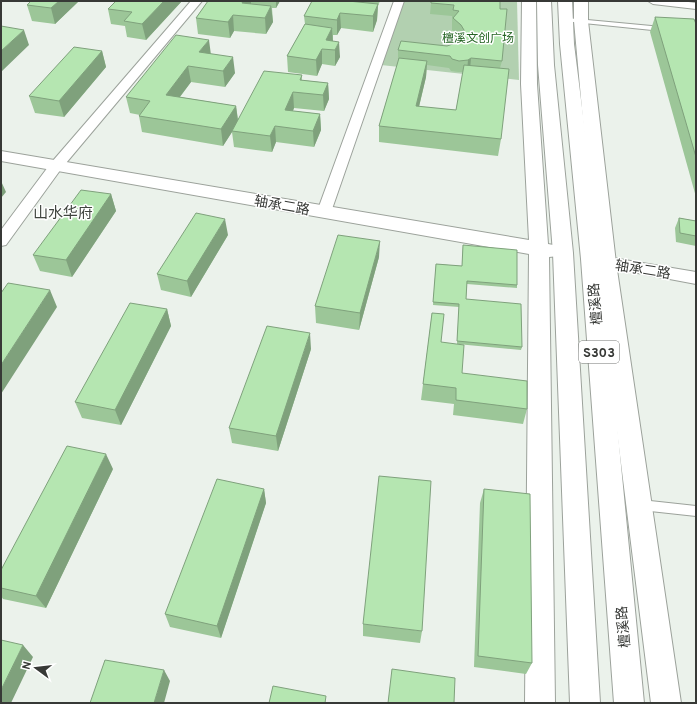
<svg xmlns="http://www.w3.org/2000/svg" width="697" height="704" font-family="Overpass,'Noto Sans SC',sans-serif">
  <rect width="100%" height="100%" fill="#ebf2eb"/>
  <path fill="#b2d0b0" d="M403 1H517L519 80 381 65Z"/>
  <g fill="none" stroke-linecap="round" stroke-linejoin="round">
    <g stroke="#9ca29b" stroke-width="2">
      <path id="lane" d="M566 18 662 27 665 29 662 31 564 21V19Z
        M641 500 696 506V516L641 510 637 508 636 505 637 502Z"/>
    </g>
    <g stroke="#9ca29b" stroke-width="2">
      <path id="street" d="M191 1H202L61 169 6 245 1 246V230L51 163Z
        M394 1H404L331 212 329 215 324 217 319 215 317 212Z
        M648 1H681L696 3V9L653 4Z
        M595 255 696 272V284L590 264 587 260 590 256Z"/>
    </g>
    <g stroke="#9ca29b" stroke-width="2">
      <path id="secondary" d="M522 1H536L537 84 548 244 559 246 562 251 559 256 549 257 555 703H525L529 254 1 161V151L529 240 521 84Z
        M574 1H588V21L616 263 681 703H651L596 263 574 21Z"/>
    </g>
    <g stroke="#9ca29b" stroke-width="2">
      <path id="primary" d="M537 1H551L554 65 573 253 600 703H570L553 253 538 65Z
        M558 1H572L574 44 601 259 644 703H614L581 259 560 44Z"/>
    </g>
    <use href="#lane" fill="#fff" fill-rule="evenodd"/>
    <use href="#street" fill="#fff" fill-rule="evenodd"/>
    <use href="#secondary" fill="#fff" fill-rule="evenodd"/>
    <use href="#primary" fill="#fff" fill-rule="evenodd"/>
  </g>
  <path fill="#9cc698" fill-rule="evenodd" d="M31 1H79L55 24 32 21 27 5Z
    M182 1 146 40 127 37 125 26 111 24 108 9Z
    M208 1H280L276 8H272L273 22 266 34 234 31 230 38 198 34 196 18Z
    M312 1H380L378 6 377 20 373 32 341 28 337 35H333V41L340 57 335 66 322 64 317 76 288 72 287 56 305 24 304 16Z
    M431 3 500 9 502 61 500 68 501 139 498 156 379 142V126L398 62V50L447 46 461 41V40L460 36 452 30V16L430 14ZM427 65 449 68 451 71 458 72H463L456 110 419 107 426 77Z
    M655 17 696 24V197L650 32Z
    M102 51 106 67 64 117 35 113 29 96Z
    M211 54 235 73 225 87 191 82 180 97 236 106 238 119 302 75V80L328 83 329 99 324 111 294 108 293 111 320 114 321 130 314 147 276 142 272 152 234 147 232 132 223 146 142 132 139 116 140 115 130 113 126 97Z
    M111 194 116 211 72 277 40 271 33 255Z
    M679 218 696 221V246L676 242 675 228Z
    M228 235 191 297 161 290 157 274Z
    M463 245 517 285V288L467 284 466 299 522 347 521 350 457 344 459 307 433 305 436 264 462 266Z
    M379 257 359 330 316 323 315 306Z
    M167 309 171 326 121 425 82 418 75 402Z
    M432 313 441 342 462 373 527 409 523 424 453 415 454 404 421 400Z
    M311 349 278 451 232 443 229 428Z
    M113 469 46 608 3 599 1 596V570Z
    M264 489 266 503 221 638 170 627 165 614Z
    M484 489 532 663 526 674 474 667 480 503Z
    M363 624 422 631 420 643 363 636Z"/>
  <path fill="#7fa17c" d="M59 1H79L55 24 51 8Z
    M164 1H182L146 40 142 24Z
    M243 1H251V6L242 3Z
    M276 1H280L276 8Z
    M378 4 377 20 373 32V16Z
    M271 6 273 22 266 34 265 18Z
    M340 13 341 28 337 35V20Z
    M233 15 234 31 230 38 228 22Z
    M332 28 333 44 326 40Z
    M24 30 29 45 1 72V51Z
    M209 40 211 55 202 68 199 52Z
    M339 42 340 57 335 66V50Z
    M322 49V64L317 76 316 60Z
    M102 51 106 67 64 117 59 101Z
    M233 57 235 73 225 87 223 71Z
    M471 58 470 70 467 72 468 60Z
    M427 61 426 77 415 123 416 106Z
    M188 66 191 82 169 111 166 95Z
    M328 83 329 99 324 111 323 95Z
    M293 92 294 108 286 126 285 110Z
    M236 106 238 122 232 131V132L223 146 221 129Z
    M320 114 321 130 314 147 313 131Z
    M275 126 276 142 272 152 270 136Z
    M1 181 6 192 1 198Z
    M111 194 116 211 72 277 66 260Z
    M225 219 228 235 191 297 187 281Z
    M380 241 379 257 359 330 360 313Z
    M50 290 57 307 1 394V365Z
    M167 309 171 326 121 425 115 410Z
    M310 333 311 349 278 451 276 436Z
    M106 454 113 469 46 608 36 596Z
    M264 489 266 503 221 638 217 626Z
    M23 645 33 657 11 703H1V690Z
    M164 670 170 681 164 703H154Z"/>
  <path fill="#b5e6b1" stroke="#7fa17c" d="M31 1H59L51 8 27 5Z
    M116 1H164L142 24 124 21 132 12 108 9Z
    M208 1H243L242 3 271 6 265 18 233 15 228 22 196 18Z
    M312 1H348L378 4 373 16 340 13 337 20 304 16Z
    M431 1H500V9H507L502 61 471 58 468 60 459 61 452 59 450 56 398 50 401 41 447 46 461 41 464 36V30L461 25 453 18 459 11 453 10 454 5 431 3Z
    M655 17 694 19 696 24V157Z
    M305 24 332 28 326 40 339 42 335 50 322 49 316 60 287 56Z
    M1 26 24 30 1 51Z
    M176 35 209 40 199 52 233 57 223 71 188 66 166 95 236 106 221 129 139 116 150 101 126 97Z
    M74 47 102 51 59 101 29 96Z
    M399 58 427 61 416 106 456 110 464 65 509 69 501 139 379 126Z
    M264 71 302 75 300 80 328 83 323 95 293 92 285 110 320 114 313 131 275 126 270 136 232 131Z
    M81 190 111 194 66 260 33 255Z
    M196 213 225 219 187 281 157 274Z
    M679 218 696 221V236L680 233Z
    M338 235 380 241 360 313 315 306Z
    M463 245 517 250V285L467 281 466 299 521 304 522 347 457 341 459 304 433 302 436 264 462 266Z
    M8 283 50 290 1 365V293Z
    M130 303 167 309 115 410 75 402Z
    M432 313 444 314 441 342 464 345 462 373 527 381V409L456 400V388L423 384Z
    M267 326 310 333 276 436 229 428Z
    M67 446 106 454 36 596 1 588V570Z
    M379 476 431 481 422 631 363 624Z
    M217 479 264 489 217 626 165 614Z
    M484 489 530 494 532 663 478 656Z
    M1 640 23 645 1 690Z
    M105 660 164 670 154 703H90Z
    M392 669 455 678 454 703H388Z
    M273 686 326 696 325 703H269Z"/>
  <g text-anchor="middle" stroke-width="3" stroke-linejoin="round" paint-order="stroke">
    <g font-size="12" fill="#236322" stroke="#fff">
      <text x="478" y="42">檀溪文创广场</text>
    </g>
    <rect fill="#fff" stroke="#737472" stroke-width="1" x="579" y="341" width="40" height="22" rx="3"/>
    <g font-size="13" font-weight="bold" fill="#373936">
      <text x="599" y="357">S303</text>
    </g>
    <g font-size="14" fill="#373936" stroke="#fff">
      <text transform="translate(282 205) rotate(10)" y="5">轴承二路</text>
      <text transform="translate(643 269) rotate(9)" y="5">轴承二路</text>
      <text transform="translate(595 304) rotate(-95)" y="5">檀溪路</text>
      <text transform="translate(623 627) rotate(-95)" y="5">檀溪路</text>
    </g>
    <g font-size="15" fill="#40453f" stroke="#fff">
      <text x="63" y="218">山水华府</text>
    </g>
  </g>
  <rect width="697" height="704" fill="none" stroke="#373936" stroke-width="4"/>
  <g transform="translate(36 668) rotate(285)" stroke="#ffffff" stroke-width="3" paint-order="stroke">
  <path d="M0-3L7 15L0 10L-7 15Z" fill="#373936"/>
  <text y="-6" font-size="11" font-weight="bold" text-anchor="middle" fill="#373936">N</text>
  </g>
</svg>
